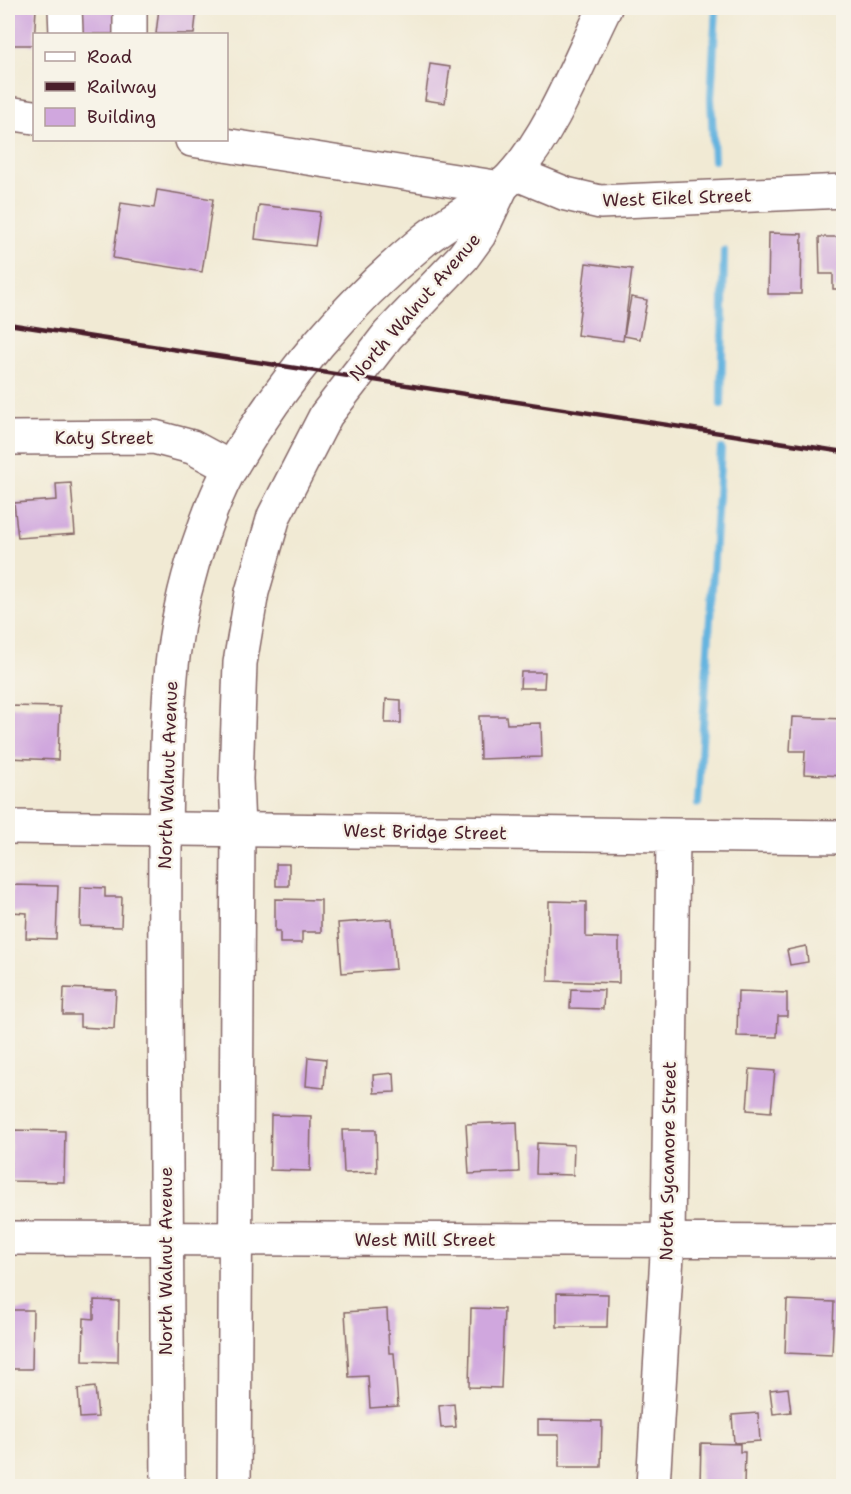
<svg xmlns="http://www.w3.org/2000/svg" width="851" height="1494" font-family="'Shantell Sans',sans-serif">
  <rect width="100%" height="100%" fill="#f7f3e8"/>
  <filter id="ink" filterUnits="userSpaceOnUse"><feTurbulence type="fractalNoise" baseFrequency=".0167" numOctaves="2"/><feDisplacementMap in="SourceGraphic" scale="12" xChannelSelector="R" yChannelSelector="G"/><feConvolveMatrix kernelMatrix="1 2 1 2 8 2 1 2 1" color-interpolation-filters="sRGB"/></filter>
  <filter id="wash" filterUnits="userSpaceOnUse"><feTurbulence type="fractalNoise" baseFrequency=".008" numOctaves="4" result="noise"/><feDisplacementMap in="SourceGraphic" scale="24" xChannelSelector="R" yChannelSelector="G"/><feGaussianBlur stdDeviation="1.35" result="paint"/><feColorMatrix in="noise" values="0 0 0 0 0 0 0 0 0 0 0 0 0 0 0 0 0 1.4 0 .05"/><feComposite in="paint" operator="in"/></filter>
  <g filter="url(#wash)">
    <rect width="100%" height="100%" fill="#f1ead4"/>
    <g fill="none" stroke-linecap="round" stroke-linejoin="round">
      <path stroke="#65b4df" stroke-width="8" d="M714 160 711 98 716 8
        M721 404 724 251
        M698 803 721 449"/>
    </g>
    <g id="blocks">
      <path fill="#d0a7de" d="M8 8H36L34 45H8Z
        M76 8H121V34H76Z
        M159 8H197L194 34H156Z
        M430 64 450 67 445 103 425 100Z
        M157 190 213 199 202 272 113 258 121 203 154 208Z
        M259 205 320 212 315 246 255 239Z
        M769 233 802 234 801 294H768Z
        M819 237H844V289H833V274H820Z
        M586 263 632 269 623 341 577 335Z
        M631 297 647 300 640 339 624 336Z
        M71 483 75 534 18 538 14 503 57 500 56 484Z
        M521 672H545L544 688H520Z
        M386 699 401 700V723H385Z
        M8 706 60 707 58 760 8 758Z
        M479 716H506L507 724 541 723 542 757 480 759Z
        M792 717 844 719V776L804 774 805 751H790Z
        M276 864H289V886H276Z
        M12 885 58 886 56 939 26 938 27 913 11 912Z
        M81 887 105 888V897H122L121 927 80 926Z
        M275 899 321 900V932H302V943H280V931H275Z
        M549 901 586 902V937L619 938V983L548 981Z
        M392 919 396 969 342 973 338 923Z
        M806 946 808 962 790 965 787 950Z
        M64 988 116 990 114 1029 80 1027V1015H63Z
        M571 989 604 990 603 1009 570 1008Z
        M738 991 787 993V1016H778L777 1037 737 1036Z
        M308 1057 326 1059 324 1088 306 1086Z
        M750 1069 775 1071 771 1112 747 1110Z
        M394 1073 395 1092 374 1093 373 1075Z
        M271 1115 311 1116 310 1171 270 1170Z
        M517 1122 519 1172 469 1174 466 1124Z
        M11 1130 65 1131 64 1182 10 1181Z
        M342 1130H376L377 1172 344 1173Z
        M537 1143 574 1145 573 1175 536 1174Z
        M557 1293 608 1294 607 1327H557Z
        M94 1300 119 1301 118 1362 83 1361 84 1318 94 1319Z
        M787 1300 834 1302 832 1355 785 1353Z
        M471 1308 504 1309 501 1388 469 1387Z
        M387 1309 389 1353H394L398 1406 370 1408 368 1376 349 1377 345 1312Z
        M8 1310H33L32 1369H8Z
        M95 1387 98 1417 80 1418 78 1389Z
        M788 1388 791 1412 773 1414 770 1390Z
        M454 1404 456 1427 441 1428 439 1406Z
        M758 1413 760 1441 734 1443 732 1415Z
        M538 1420 602 1421 601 1467H559V1435H538Z
        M701 1443 740 1444V1452H745L744 1485 700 1484Z"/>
    </g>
  </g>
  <g filter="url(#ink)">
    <use href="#blocks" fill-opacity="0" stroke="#846666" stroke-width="1.5"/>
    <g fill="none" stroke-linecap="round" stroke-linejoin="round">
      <g stroke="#846666" stroke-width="36">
        <path id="minor" d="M65 8 66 34
          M130 34V8
          M8 113 34 117
          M192 140 501 188
          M515 173 566 194 600 202 844 191
          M8 438 154 437 192 447 231 468
          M8 827 844 837
          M8 1238 844 1241
          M653 1486 668 1239 673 836"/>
      </g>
      <g stroke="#846666" stroke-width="36">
        <path id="major" d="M168 1486C166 1325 165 1164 165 1003 165 929 164 855 166 781 168 689 171 619 203 532 211 509 220 485 233 464 285 377 345 306 423 241 452 217 491 201 515 173 554 128 579 60 605 8
          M234 1486 238 829 236 779 240 663 252 592 274 516 326 415 388 335 463 257 479 235 501 188"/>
      </g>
      <use href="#minor" stroke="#fff" stroke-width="33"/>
      <use href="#major" stroke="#fff" stroke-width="33"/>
      <path stroke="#4a1f2b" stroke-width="4.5" d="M8 324 844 452"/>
    </g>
  </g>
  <g text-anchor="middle" stroke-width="5" stroke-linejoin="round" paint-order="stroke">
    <g font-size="18" fill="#4a1f2b" stroke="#f7f3e8">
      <text transform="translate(677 198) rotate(-2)" y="6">West Eikel Street</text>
      <text transform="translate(415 307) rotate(-49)" y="6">North Walnut Avenue</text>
      <text x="104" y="444">Katy Street</text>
      <text transform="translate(168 775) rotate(-88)" y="6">North Walnut Avenue</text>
      <text transform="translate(425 832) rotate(1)" y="6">West Bridge Street</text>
      <text transform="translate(668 1161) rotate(-89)" y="6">North Sycamore Street</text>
      <text x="425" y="1246">West Mill Street</text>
      <text transform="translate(166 1261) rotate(-90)" y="6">North Walnut Avenue</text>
    </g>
  </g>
  <rect width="851" height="1494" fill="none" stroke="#f7f3e8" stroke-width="30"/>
  <rect x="33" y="33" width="195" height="108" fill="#f7f3e8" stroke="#b29e9c" stroke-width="1.5"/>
  <rect x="45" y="52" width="30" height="9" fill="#ffffff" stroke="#b29e9c" stroke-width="1.5"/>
  <text x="87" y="63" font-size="18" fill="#4a1f2b">Road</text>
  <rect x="45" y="82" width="30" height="9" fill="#4a1f2b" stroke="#b29e9c" stroke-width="1.5"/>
  <text x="87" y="93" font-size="18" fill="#4a1f2b">Railway</text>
  <rect x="45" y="108" width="30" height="18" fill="#d0a7de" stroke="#b29e9c" stroke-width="1.5"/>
  <text x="87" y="123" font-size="18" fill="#4a1f2b">Building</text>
</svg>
